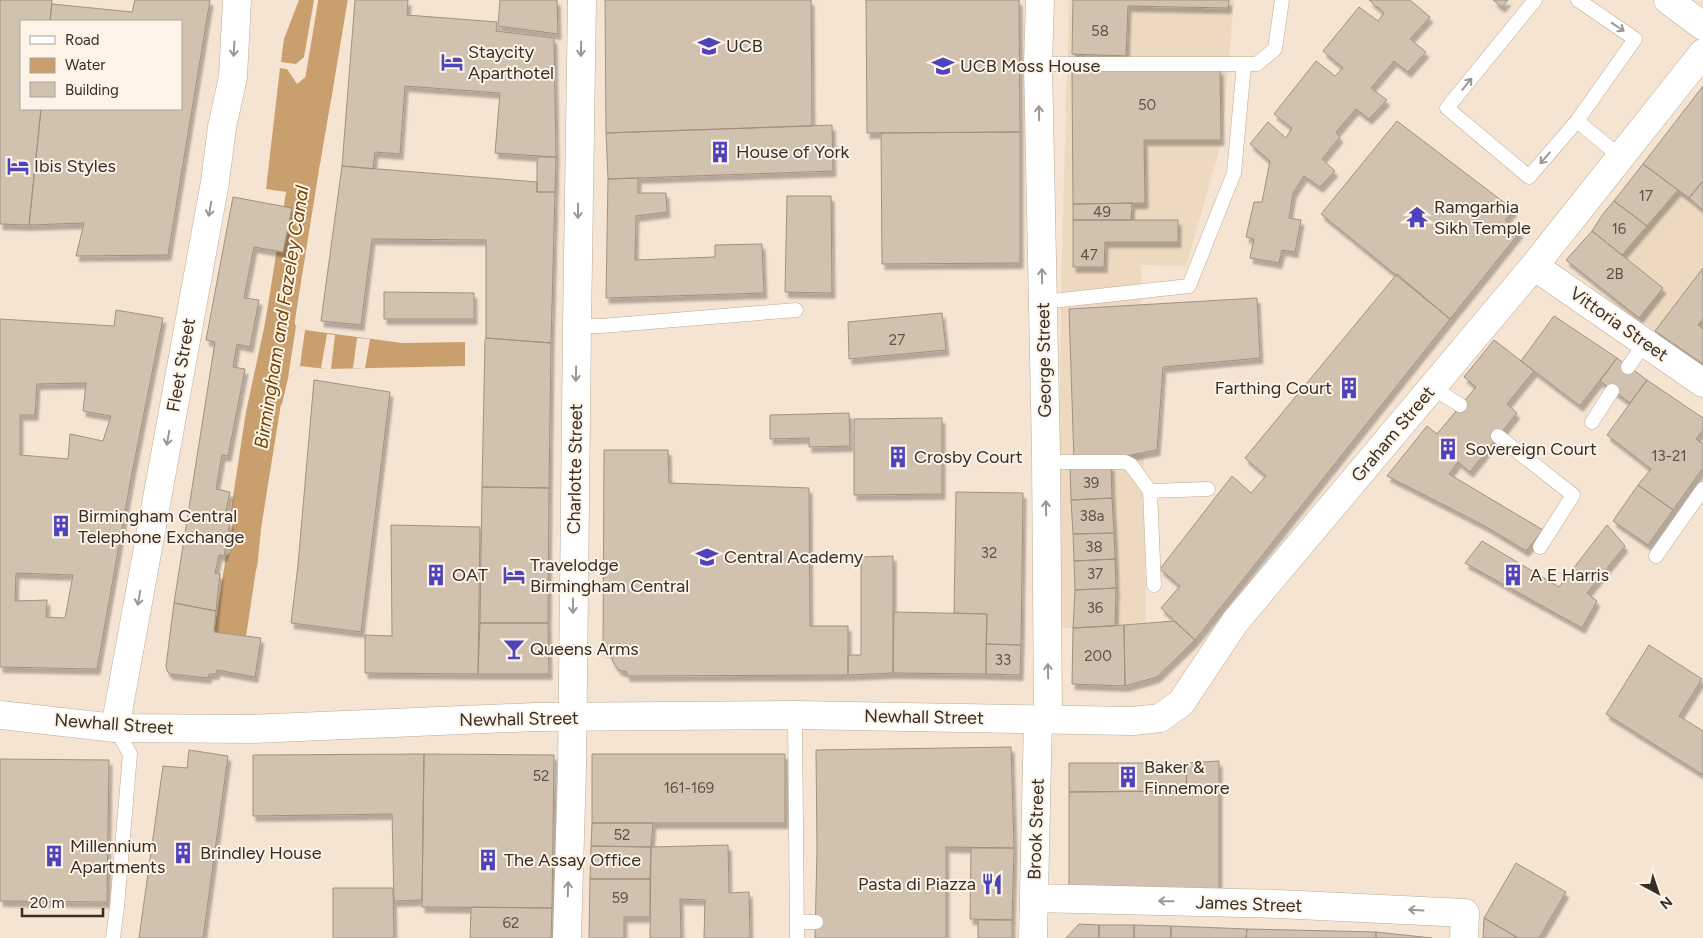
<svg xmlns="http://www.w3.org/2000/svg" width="1703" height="938" font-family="Figtree,sans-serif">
  <defs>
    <filter id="shadow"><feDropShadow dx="3" dy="5.5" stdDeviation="1" flood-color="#0004"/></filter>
  </defs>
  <rect width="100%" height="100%" fill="#f5e4d2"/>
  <path fill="#edd9c0" d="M1069 0H1234L1222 140 1186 266 1141 265 1146 622 1115 626 1058 628 1061 289Z
    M1703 86V364L1655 331 1566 260 1592 231 1603 214Z"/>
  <path fill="#c99f6e" d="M299 0H314L304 57 296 64 281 62 284 39Z
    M324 58 326 80 333 88 320 164 300 190 297 174 293 169 287 192 266 189 280 68 287 69 297 84 313 71Z
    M285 290 287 308 296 326 305 330 402 343 465 342V366L326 369 300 366 288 378 282 404 262 425 259 416 255 418 236 524 229 523 246 412 267 314 275 307Z
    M247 524 251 546 258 557 246 636 214 632 226 556 241 541Z"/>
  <path fill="#f5e4d2" d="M296 326 305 330 300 366 288 378Z
    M327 334 335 335 331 369H326L321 368Z
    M357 338 370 339 365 368H353Z"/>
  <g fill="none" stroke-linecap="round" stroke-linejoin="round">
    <path stroke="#c99f6e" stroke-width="29" d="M317 96 333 0
      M279 328 307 153
      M243 563 247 524 269 387"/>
  </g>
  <path fill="#d1c1af" stroke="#a09180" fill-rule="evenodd" filter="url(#shadow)" d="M0 0H52L50 21H21V109H41L29 225 0 224Z
    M135 0H210L168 255 76 256 84 223 29 225 41 109H181V21H50L52 4 132 12Z
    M355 0H408L407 15 497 22 496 31 554 38 556 157 495 153 500 93 405 86 400 154 375 152 373 169 342 166Z
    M500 0H557L558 34 498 26Z
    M605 0H811L812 126 606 133Z
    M866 0H1019L1020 132 867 133Z
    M1073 0H1229L1228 8 1128 6 1126 56 1072 54Z
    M1369 0H1410L1430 17 1410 39 1426 52 1408 72 1394 61 1371 88 1387 100 1369 119 1356 109 1336 132 1340 137 1322 159 1335 171 1320 187 1304 176 1293 193 1289 218 1301 220 1295 252 1282 250 1279 263 1250 258 1254 239 1246 237 1254 202H1262L1270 161 1250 144 1268 122 1286 138 1292 128 1274 114 1316 61 1335 76 1343 68 1323 51 1359 7 1378 21 1384 13Z
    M1493 0H1508L1502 7Z
    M1220 69 1221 140H1144L1145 203 1073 204 1072 70Z
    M1703 86V181L1689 198 1643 164Z
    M1397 121 1514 210 1505 220 1520 232 1450 319 1321 214Z
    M832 125 833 171 608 179 606 133Z
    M1020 132V263L882 264 881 133Z
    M537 157H556L555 192H537Z
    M1643 164 1678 190 1647 226 1614 201Z
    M342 166 537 182V192H555L551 343 486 338V240L372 239 361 325 321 321Z
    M638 178V193H666L667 212 636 216 635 260 715 257V245L762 244 764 293 606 298 608 179Z
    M1703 181V210L1689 198Z
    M787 196H831L832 293 785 292Z
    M233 197 292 208 283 252 254 247 244 298 259 300 250 347 237 344 233 367 245 369 228 456 222 455 216 489 230 492 224 520 230 522 224 556 219 555 215 573 220 574 216 611 174 603 215 342 206 340Z
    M1614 201 1647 226 1622 255 1592 231 1603 214Z
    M1132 203 1131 220H1073V204Z
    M1073 220H1178V242H1105L1104 267H1073Z
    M1592 231 1663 288 1639 318 1566 260Z
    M1703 268V319L1698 325 1703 329V364L1655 331Z
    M1397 274 1450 319 1195 640 1161 608 1180 586 1160 569 1232 476 1251 493 1266 476 1245 458Z
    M384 292 474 293V319H384Z
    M1257 298 1260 358 1163 367 1157 450 1110 459 1074 461 1069 309Z
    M116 310 163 318 131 478 97 669 0 667V319L114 326ZM86 383 83 411 111 416 103 441 70 434 68 459 20 455V415H35L37 384ZM16 573 73 575 65 618 46 617 47 600 15 601Z
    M942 313 946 350 849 359 848 322Z
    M1554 316 1617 358 1580 406 1521 361Z
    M486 338 551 343 549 488 482 487 485 340Z
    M1494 340 1534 371 1507 404 1517 413 1470 472 1458 462 1449 474 1543 530 1526 551 1485 526 1387 476 1427 426 1437 434 1476 387 1464 377Z
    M1617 358 1647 380 1630 403 1600 381Z
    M314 380 390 392 361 632 291 623 298 565Z
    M1647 380 1703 418V430L1696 439 1703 444V468L1673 510 1638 485 1651 469 1607 435Z
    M849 413 850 446 809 447V438L770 439V415Z
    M942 418V494L854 495V419Z
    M604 450H668L669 483 809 488 810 626H848V675L627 676V672L619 670 614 664 609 651H603Z
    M1111 465 1112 498 1071 500 1070 467Z
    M1638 485 1673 510 1648 545 1613 521Z
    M482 487 549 488 548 623H480Z
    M956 492 1023 493 1021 645 986 644 987 614 954 613Z
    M1112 498 1114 533 1073 534 1071 500Z
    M391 525 480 527 478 674 365 673V635L392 636Z
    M1607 525 1625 546 1587 593 1597 601 1582 628 1465 563 1482 541 1559 587Z
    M1114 533 1115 559 1074 561 1073 534Z
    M893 556V673L848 675V655H861V557Z
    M1115 559 1116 588 1075 590 1074 561Z
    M1116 588 1115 626 1073 628 1075 590Z
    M174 603 216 611 214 632 261 638 255 677 217 670 216 674H209L208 678 170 674 167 671 166 666Z
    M894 612 987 614 986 674 893 673Z
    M1174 621 1195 640 1157 677 1125 686 1124 625Z
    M480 623H548L549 674H478Z
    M1124 625 1125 686 1072 684 1073 628Z
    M986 644 1021 645 1020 675 986 674Z
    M1649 645 1702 679 1679 716 1703 731V775L1606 714Z
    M1011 747 1014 848 946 847V938H815L817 850 816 750Z
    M189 750 228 756 203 938H139L163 766 187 768Z
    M424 754 422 900 394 901 392 814 253 816V755Z
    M424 754 554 755 552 908 422 907Z
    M592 754H785V823H592Z
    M0 759 109 760 107 902 0 901Z
    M1219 761V892L1069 891V792L1186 791 1187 763Z
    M1069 763H1187L1186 791 1069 792Z
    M592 823H653L651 847 591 846Z
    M728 845 729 893 749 892 750 938H704L705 900 680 899 681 938H650L651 847Z
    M591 846 651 847 650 879H590Z
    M971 848H1014L1012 920 970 919Z
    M1516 863 1566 892 1539 938H1518L1484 918Z
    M590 879H650V917H624V938H589Z
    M333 888H393L394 938H333Z
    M471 907 552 908 551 938H470Z
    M1484 918 1518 938H1483Z
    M978 920H1012V938H978Z
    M1079 924 1099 925V938H1066Z
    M1099 925H1134V938H1099Z
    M1134 925 1171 926V938H1134Z
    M1171 926 1247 929 1246 938H1171Z
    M1247 929 1376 932V938H1246Z
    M1376 932 1432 938H1376Z"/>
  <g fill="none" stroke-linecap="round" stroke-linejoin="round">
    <g stroke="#baab99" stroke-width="15">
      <path id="service" d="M1535 0 1447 108 1529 177 1577 121 1635 39 1578 0
        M1038 64H1257L1275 49 1282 0
        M1577 121 1622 158
        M1043 302 1189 286 1234 173 1244 64
        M577 326H601L796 310
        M1628 367 1645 343
        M1433 388 1460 405
        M1592 422 1612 391
        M1498 436 1573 495 1540 547
        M1046 462H1125L1131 465 1150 491 1154 585
        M1150 491 1208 489
        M1656 556 1703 489
        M795 715 797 938
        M797 922H816
        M113 938 117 907 130 754 115 728"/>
    </g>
    <g stroke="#baab99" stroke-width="29">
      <path id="minor" d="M1040 0 1038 64 1046 454 1048 719
        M1668 0 1703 26
        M1534 266 1703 383
        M115 728 215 182 222 127 233 77 237 0
        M1034 898 1278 904 1465 913 1464 938
        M567 938 572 768 577 326 582 0
        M1033 938 1038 719"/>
    </g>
    <g stroke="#baab99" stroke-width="29">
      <path id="tertiary" d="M0 715 115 728 251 729 535 717 795 715 1133 721 1160 718 1181 703 1235 622 1534 266 1703 53"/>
    </g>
    <use href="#service" stroke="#fff" stroke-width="14"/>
    <use href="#minor" stroke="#fff" stroke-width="28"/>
    <use href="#tertiary" stroke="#fff" stroke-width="28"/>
  </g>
  <defs><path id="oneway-shaft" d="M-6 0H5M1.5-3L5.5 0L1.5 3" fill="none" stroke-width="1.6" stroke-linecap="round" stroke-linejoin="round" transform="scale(1.25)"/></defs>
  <g stroke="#9a9794">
    <use href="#oneway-shaft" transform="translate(1618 27) rotate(34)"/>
    <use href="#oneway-shaft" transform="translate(234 49) rotate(93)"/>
    <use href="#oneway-shaft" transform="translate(581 49) rotate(91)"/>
    <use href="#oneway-shaft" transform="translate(1467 84) rotate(-51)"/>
    <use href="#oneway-shaft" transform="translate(1039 113) rotate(-91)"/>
    <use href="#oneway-shaft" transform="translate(1545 158) rotate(131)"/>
    <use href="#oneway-shaft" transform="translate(210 209) rotate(100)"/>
    <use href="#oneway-shaft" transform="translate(578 211) rotate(91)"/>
    <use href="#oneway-shaft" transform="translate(1042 276) rotate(-91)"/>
    <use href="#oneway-shaft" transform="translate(576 374) rotate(91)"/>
    <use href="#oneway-shaft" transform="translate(168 438) rotate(100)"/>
    <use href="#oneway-shaft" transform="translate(1046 508) rotate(-91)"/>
    <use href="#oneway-shaft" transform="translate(139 598) rotate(100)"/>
    <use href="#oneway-shaft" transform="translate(573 606) rotate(91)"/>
    <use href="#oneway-shaft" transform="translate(1048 671) rotate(-91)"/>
    <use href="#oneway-shaft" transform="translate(568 889) rotate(-88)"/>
    <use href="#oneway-shaft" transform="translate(1166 901) rotate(-179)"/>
    <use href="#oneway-shaft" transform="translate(1416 910) rotate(-177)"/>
  </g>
  <defs>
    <g id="university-bare" transform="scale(1.725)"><path d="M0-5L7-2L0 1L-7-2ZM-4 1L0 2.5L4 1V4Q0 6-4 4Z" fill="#4e43ba" stroke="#fdf3e7" stroke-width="2.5" paint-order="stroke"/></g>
    <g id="hotel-bare" transform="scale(1.725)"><path d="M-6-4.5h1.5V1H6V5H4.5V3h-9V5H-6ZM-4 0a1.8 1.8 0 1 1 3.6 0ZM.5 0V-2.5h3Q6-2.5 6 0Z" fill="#4e43ba" stroke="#fdf3e7" stroke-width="2.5" paint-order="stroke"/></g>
    <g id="building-bare" transform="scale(1.725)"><path d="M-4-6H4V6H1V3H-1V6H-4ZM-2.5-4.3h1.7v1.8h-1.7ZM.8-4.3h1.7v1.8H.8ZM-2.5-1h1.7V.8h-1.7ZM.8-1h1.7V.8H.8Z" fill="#4e43ba" stroke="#fdf3e7" stroke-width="2.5" paint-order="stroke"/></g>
    <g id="temple-bare" transform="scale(1.725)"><path d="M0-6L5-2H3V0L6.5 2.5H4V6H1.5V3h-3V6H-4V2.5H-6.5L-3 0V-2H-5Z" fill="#4e43ba" stroke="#fdf3e7" stroke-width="2.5" paint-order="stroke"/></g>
    <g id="school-bare" transform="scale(1.725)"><path d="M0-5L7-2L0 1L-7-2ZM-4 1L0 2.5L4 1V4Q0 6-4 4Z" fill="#4e43ba" stroke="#fdf3e7" stroke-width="2.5" paint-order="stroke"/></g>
    <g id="bar-bare" transform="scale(1.725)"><path d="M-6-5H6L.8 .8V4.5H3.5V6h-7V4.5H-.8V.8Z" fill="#4e43ba" stroke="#fdf3e7" stroke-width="2.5" paint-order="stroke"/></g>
    <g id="restaurant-bare" transform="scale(1.725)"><path d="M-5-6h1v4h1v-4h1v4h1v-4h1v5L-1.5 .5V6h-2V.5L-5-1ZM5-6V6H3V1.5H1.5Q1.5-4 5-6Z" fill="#4e43ba" stroke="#fdf3e7" stroke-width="2.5" paint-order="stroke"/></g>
  </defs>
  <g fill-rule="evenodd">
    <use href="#university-bare" x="709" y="46"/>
    <use href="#hotel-bare" x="452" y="62"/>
    <use href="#university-bare" x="943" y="66"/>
    <use href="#building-bare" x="720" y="152"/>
    <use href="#hotel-bare" x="18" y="166"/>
    <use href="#temple-bare" x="1417" y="217"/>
    <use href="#building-bare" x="1349" y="388"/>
    <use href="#building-bare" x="1448" y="449"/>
    <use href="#building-bare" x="898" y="457"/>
    <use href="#building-bare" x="61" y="526"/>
    <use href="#school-bare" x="707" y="557"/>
    <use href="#building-bare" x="436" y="575"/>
    <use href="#hotel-bare" x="514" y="575"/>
    <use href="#building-bare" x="1513" y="575"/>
    <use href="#bar-bare" x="514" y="649"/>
    <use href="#building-bare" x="1128" y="777"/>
    <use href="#building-bare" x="183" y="853"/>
    <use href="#building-bare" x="54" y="856"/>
    <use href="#building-bare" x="488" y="860"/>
    <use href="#restaurant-bare" x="992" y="884"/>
  </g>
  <g text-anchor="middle" stroke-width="4" stroke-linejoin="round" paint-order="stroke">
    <g font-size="15" fill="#5c544a">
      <text x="1100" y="36">58</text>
      <text x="1147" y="110">50</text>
      <text x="1646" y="201">17</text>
      <text x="1102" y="217">49</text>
      <text x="1619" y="234">16</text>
      <text x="1089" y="260">47</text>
      <text x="1615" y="279">2B</text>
      <text x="897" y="345">27</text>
      <text x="1669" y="461">13-21</text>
      <text x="1091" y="488">39</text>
      <text x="1092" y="521">38a</text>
      <text x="1094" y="552">38</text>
      <text x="989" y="558">32</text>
      <text x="1095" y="579">37</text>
      <text x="1095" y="613">36</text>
      <text x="1098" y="661">200</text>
      <text x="1003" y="665">33</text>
      <text x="541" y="781">52</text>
      <text x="689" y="793">161-169</text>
      <text x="622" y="840">52</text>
      <text x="620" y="903">59</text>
      <text x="511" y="928">62</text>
    </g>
    <g font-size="18" fill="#352f28" stroke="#fdf3e7" text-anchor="start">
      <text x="726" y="52">UCB</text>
      <text x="468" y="58">Staycity<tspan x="468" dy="21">Aparthotel</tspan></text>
      <text x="960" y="72">UCB Moss House</text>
      <text x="736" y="158">House of York</text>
      <text x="34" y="172">Ibis Styles</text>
      <text x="1434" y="213">Ramgarhia<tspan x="1434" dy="21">Sikh Temple</tspan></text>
      <text x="1332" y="394" text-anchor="end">Farthing Court</text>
      <text x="1465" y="455">Sovereign Court</text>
      <text x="914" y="463">Crosby Court</text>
      <text x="78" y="522">Birmingham Central<tspan x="78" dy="21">Telephone Exchange</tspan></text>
      <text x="724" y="563">Central Academy</text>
      <text x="530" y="571">Travelodge<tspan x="530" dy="21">Birmingham Central</tspan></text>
      <text x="452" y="581">OAT</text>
      <text x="1530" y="581">A E Harris</text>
      <text x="530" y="655">Queens Arms</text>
      <text x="1144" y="773">Baker &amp;<tspan x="1144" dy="21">Finnemore</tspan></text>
      <text x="70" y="852">Millennium<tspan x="70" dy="21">Apartments</tspan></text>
      <text x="200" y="859">Brindley House</text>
      <text x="504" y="866">The Assay Office</text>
      <text x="976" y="890" text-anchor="end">Pasta di Piazza</text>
    </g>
    <g font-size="18" fill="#352f28" stroke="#fdf3e7">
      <text transform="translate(1619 324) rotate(35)" y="6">Vittoria Street</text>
      <text transform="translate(1044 360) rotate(-91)" y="6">George Street</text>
      <text transform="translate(181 365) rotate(-80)" y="6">Fleet Street</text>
      <text transform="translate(1393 434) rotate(-50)" y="6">Graham Street</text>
      <text transform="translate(575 469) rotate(-89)" y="6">Charlotte Street</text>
      <text transform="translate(924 717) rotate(1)" y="6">Newhall Street</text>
      <text transform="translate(519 719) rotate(-1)" y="6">Newhall Street</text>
      <text transform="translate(114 724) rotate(4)" y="6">Newhall Street</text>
      <text transform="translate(1036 829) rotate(-88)" y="6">Brook Street</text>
      <text transform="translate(1249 904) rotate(2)" y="6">James Street</text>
    </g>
    <g font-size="19" font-style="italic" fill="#6c4403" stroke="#fdf3e7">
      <text transform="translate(281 317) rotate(-81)" y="7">Birmingham and Fazeley Canal</text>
    </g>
  </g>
  <rect x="20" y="20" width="162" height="90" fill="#fdf3e7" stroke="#ada59b"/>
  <rect x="30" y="36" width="25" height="8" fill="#ffffff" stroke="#ada59b"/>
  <text x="65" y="45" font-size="15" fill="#352f28">Road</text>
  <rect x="30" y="58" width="25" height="15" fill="#c99f6e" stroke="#ada59b"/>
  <text x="65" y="70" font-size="15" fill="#352f28">Water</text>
  <rect x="30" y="82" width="25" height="15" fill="#d1c1af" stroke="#ada59b"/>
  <text x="65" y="95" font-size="15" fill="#352f28">Building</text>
  <g transform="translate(1658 893) rotate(140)" stroke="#fdf3e7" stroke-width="4" paint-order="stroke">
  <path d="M0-4L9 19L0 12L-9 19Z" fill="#352f28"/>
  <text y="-8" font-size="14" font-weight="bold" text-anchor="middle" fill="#352f28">N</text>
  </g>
  <path d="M22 908v8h81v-8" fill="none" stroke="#352f28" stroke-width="2.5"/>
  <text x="30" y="908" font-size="15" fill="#352f28" stroke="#fdf3e7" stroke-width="4" paint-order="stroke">20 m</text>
</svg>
